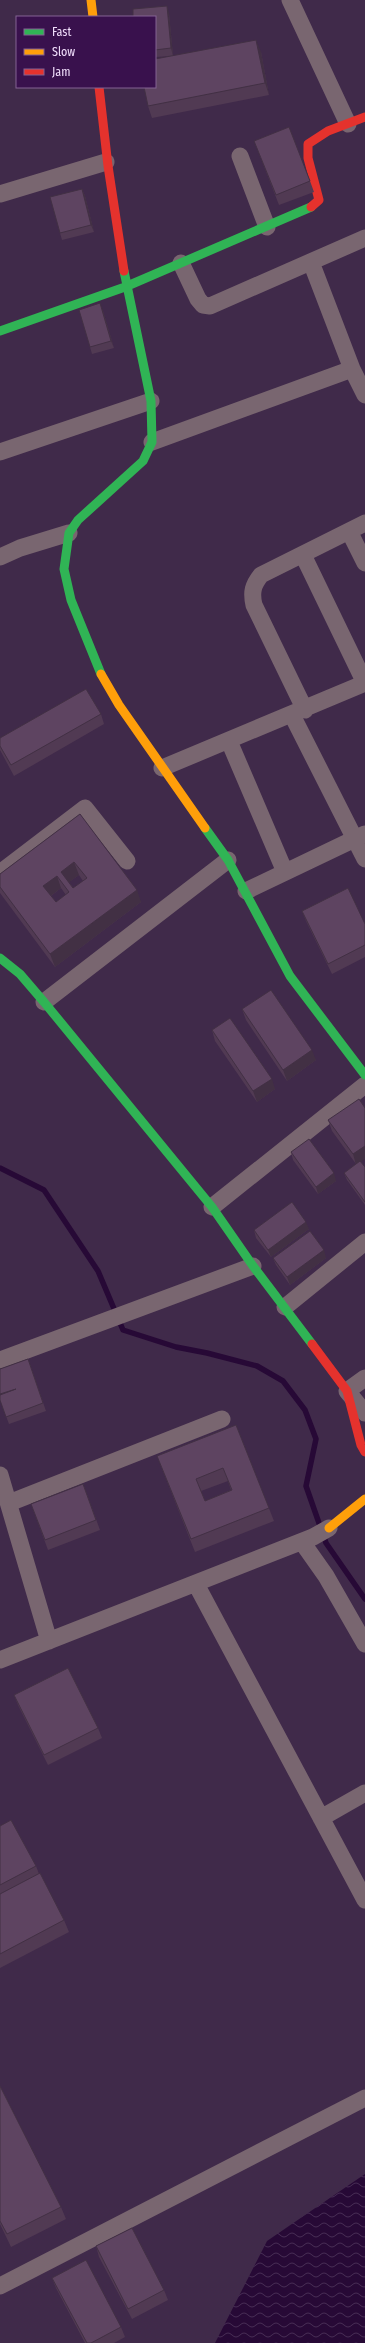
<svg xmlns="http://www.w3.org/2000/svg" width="365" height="2343" font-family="'Fira Sans Condensed',sans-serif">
  <defs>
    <pattern id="water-waves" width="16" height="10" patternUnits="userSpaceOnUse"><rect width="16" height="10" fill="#270936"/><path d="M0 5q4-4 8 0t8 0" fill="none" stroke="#472c54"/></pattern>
  </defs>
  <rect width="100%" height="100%" fill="#402a4a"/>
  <path fill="url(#water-waves)" d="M365 2174V2343H215L267 2241Z"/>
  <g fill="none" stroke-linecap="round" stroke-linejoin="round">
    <path stroke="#270936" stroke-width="5.5" d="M0 1168 44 1190 98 1271 123 1330 176 1347 207 1353 257 1366 283 1381 305 1410 316 1439 306 1486 326 1543 365 1599"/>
    <path stroke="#796670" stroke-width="17" d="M290 0 348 124
      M240 156 267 227
      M0 194 106 162
      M311 262 352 369 365 395
      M181 263 198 299 203 305 210 306 365 238
      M152 442 352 369
      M0 452 151 401
      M349 531 365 563
      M303 555 365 683
      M0 557 20 548 69 533
      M305 710 254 605C251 592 253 585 261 575L365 523
      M292 715 365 859
      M229 741 285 872
      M162 768 365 683
      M0 873 85 808 127 861
      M246 891 365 834
      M44 1002 228 860
      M212 1207 365 1085
      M285 1307 365 1242
      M0 1360 253 1266
      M365 1378 347 1391 365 1413
      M0 1475 49 1641
      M9 1503 222 1419
      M302 1542 326 1576 365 1644
      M196 1584 365 1900
      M0 1660 313 1537 329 1528
      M321 1818 365 1793
      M0 2286 365 2098"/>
    <path stroke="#30b455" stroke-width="9" d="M0 331 125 287 311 207
      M101 674 71 600 64 569 69 533 78 520 143 461 152 442 151 401 124 271
      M205 828 228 860 290 976 365 1075
      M0 958 20 974 44 1002 212 1207 253 1266 312 1344"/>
    <path stroke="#ff9f0a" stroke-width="9" d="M91 0 93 17
      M101 674 119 705 205 828
      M329 1528 365 1499"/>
    <path stroke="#e5322d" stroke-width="9" d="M99 87 108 166 124 271
      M311 207 319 200 308 158V144L328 131 365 117
      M312 1344 347 1391 361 1445 365 1452"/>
  </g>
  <path fill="#513a53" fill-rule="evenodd" d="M169 13 173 56 155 57V17Z
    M261 52 269 95 152 118 148 106Z
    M258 151 310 181 314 192 279 205Z
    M82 189 85 196 94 232 62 240 60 233Z
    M103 311 114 348 92 354 90 347Z
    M101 714 104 724 14 776 0 750V738Z
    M80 814 141 902 55 967 0 893V874ZM79 875 83 881 73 888 69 882ZM61 888 66 895 56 902 51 896Z
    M302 911 365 924V957L332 974 306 921Z
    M242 1009 316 1060 287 1081 246 1020Z
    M212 1030 275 1089 257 1102 215 1041Z
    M328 1120 365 1167V1205L347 1180 344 1173 356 1164 332 1131Z
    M291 1152 336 1181 318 1194 293 1160Z
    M309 1229 271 1257 256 1238 254 1230Z
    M273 1258H326L290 1285 276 1265Z
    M28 1359 46 1411 9 1424 0 1400 1 1395 0 1393Z
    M236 1425 274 1521 195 1552 157 1456ZM228 1481 231 1490 205 1501 201 1491Z
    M83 1484 100 1530 48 1550 31 1504Z
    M14 1695 98 1728 102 1738 48 1765 18 1705Z
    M0 1826 36 1866 39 1874 64 1920 69 1932 0 1968Z
    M0 2086 61 2207 66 2219 11 2247 0 2224Z
    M96 2246 164 2290 168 2300 132 2319 99 2257Z
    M52 2278 121 2327 125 2337 114 2343H85L56 2288Z"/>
  <path fill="#423044" d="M167 6 169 13 173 56 171 48Z
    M256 40 261 52 269 95 265 83Z
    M82 189 85 196 94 232 91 225Z
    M100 303 103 311 114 348 111 341Z
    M74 862 79 875 65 885 61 872Z
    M57 876 61 888 48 898 43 886Z
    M137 890 141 902 55 967 50 954Z
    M312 1050 316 1060 287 1081 283 1070Z
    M272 1079 275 1089 257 1102 253 1091Z
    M365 1146V1159L356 1165 353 1154Z
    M334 1173 336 1181 318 1194 316 1187Z
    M306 1222 309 1229 271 1257 268 1250Z
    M324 1250 326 1258 290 1285 287 1277Z"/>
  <path fill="#5e4461" stroke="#423044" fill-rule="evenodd" d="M167 6 171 48 155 50V17H133V9Z
    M256 40 265 83 148 106 144 87H155V59Z
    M289 127 310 181 276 195 254 141Z
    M82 189 91 225 60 233 50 197Z
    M100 303 111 341 90 347 79 310Z
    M86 689 101 714 11 765 0 746V738Z
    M80 814 137 890 50 954 0 887V874ZM74 862 87 878 73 888 61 872ZM57 876 69 892 56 902 43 886Z
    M348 888 365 924V945L328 964 302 911Z
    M271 990 312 1050 283 1070 242 1009Z
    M230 1018 272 1079 253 1091 212 1030Z
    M359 1099 365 1108V1146L353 1154 328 1120Z
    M309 1139 334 1173 316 1187 291 1152Z
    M360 1161 365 1167V1202L344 1173Z
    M292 1202 306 1222 268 1250 254 1230Z
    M310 1231 324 1250 287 1277 273 1258Z
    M28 1359 43 1403 6 1417 0 1400V1395L16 1389 0 1394V1369Z
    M236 1425 269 1508 191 1539 157 1456ZM223 1468 232 1490 205 1501 196 1479Z
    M83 1484 96 1520 45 1540 31 1504Z
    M68 1668 98 1728 44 1755 14 1695Z
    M11 1820 36 1866 0 1885V1826Z
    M40 1873 64 1920 0 1954V1894Z
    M0 2086 61 2207 7 2234 0 2221Z
    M132 2228 164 2290 128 2309 96 2246Z
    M86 2260 121 2327 91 2343H87L52 2278Z"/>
  <rect x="16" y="16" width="140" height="72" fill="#39114d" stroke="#836393"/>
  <rect x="24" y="29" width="20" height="6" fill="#30b455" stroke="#836393"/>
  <text x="52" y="36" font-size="12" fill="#f1dffc">Fast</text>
  <rect x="24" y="49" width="20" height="6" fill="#ff9f0a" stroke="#836393"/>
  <text x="52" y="56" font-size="12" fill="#f1dffc">Slow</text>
  <rect x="24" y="69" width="20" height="6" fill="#e5322d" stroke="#836393"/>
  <text x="52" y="76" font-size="12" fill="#f1dffc">Jam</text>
</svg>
